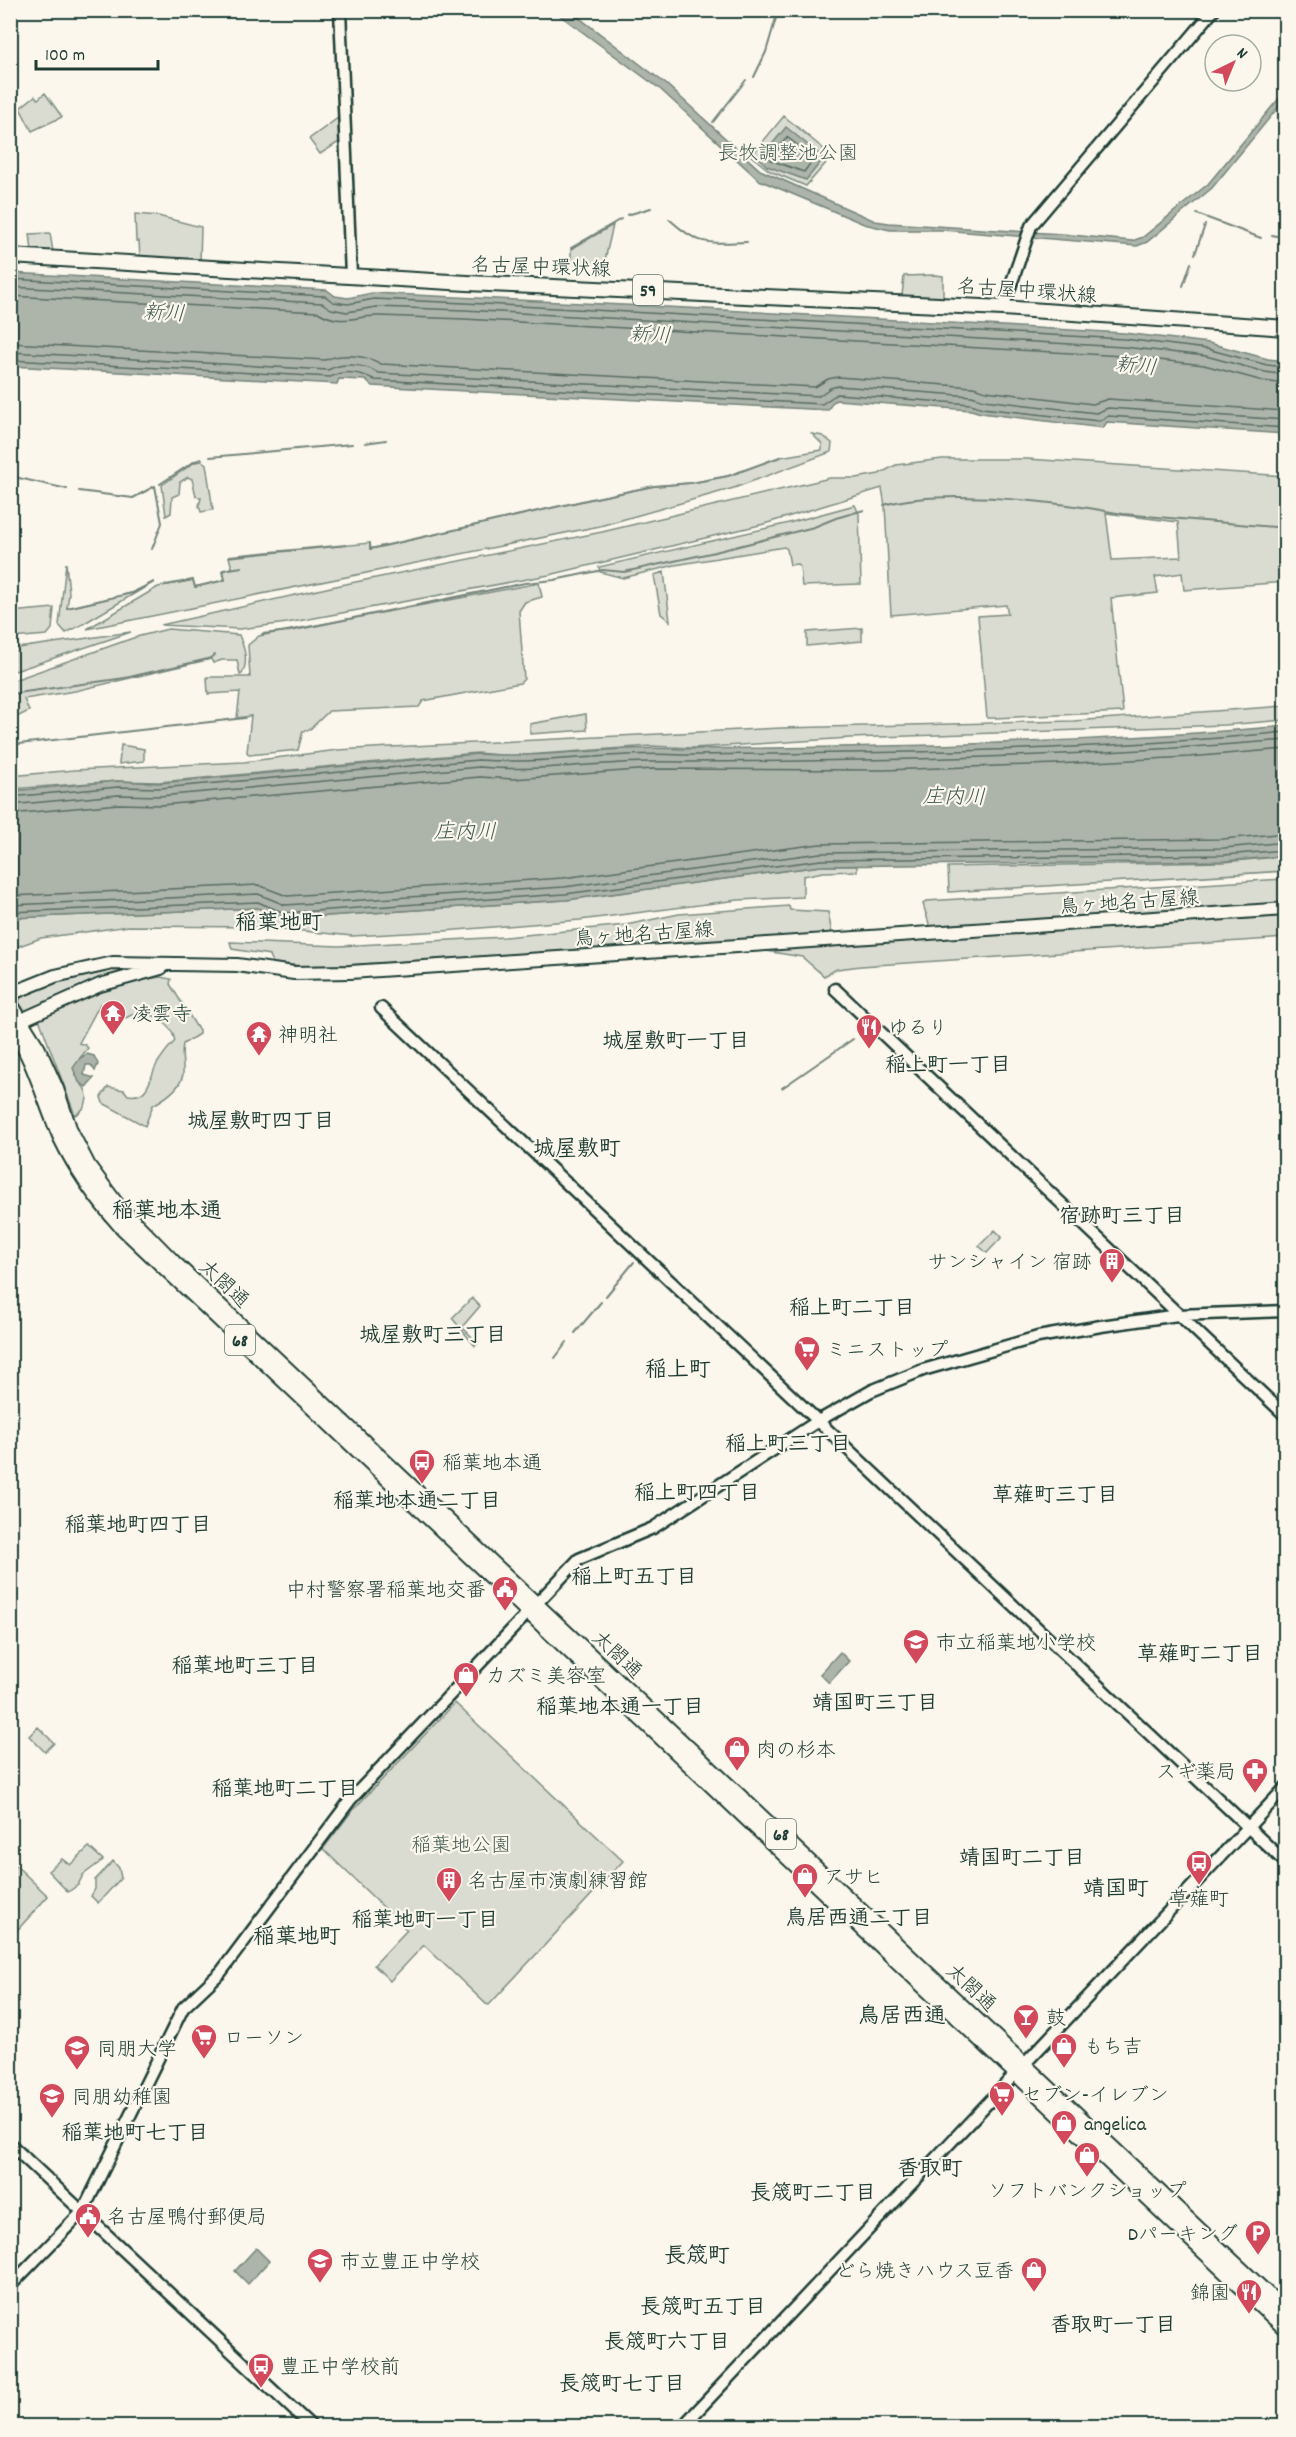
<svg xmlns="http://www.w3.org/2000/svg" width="1296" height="2437" font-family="Dekko,'Klee One',sans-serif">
  <rect width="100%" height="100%" fill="#fbf7ec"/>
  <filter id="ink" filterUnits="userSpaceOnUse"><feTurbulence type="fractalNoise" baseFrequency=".0167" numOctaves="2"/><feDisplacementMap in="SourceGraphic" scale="12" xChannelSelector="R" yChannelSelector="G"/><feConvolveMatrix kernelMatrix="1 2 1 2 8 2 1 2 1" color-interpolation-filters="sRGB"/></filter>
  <g filter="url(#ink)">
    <path fill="#dbdcd1" stroke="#7d8c82" stroke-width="1.5" fill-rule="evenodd" d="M45 93 62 117 32 131 20 108 35 96 38 99Z
      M784 116 832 156 806 186 770 171 751 156Z
      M338 118 339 142 320 154 309 139Z
      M135 214 158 216 201 227 200 261 140 258 139 241H136Z
      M613 225 604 264 571 263V249Z
      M50 233 53 252 32 251 30 234Z
      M936 275 943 276V299L902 296 904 276Z
      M812 434 823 436 832 443 831 452 734 488 600 526 87 629 158 587 193 580 195 587 224 580 223 570 232 568 229 557 370 543 371 549 591 499 654 486 691 483 728 476 780 457 822 450V444Z
      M942 459H1027L1285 476V582L1184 590 1182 573 1155 577 1158 593 1111 598 1123 712 995 718H987L978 616 1008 614 1006 605 891 615 885 506 882 488 764 524 549 575 287 623 240 629 161 625 331 587 602 532 830 478H856L879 474 896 465ZM1106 513 1178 522 1181 557 1112 560Z
      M202 461 206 464 213 510 201 512 199 506 201 498 196 496 192 479 188 477 180 482 179 494 172 497 171 513 166 516 162 485 195 462Z
      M855 505 859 514 861 584 802 586 800 567 797 564 790 565 787 549 784 547 675 565 623 578 600 572 599 567 785 524Z
      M66 563 69 593 67 608 132 593 154 582 83 624 66 633 59 625Z
      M664 572 670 621 661 614 654 575Z
      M539 583 542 597 525 602 519 611 524 679 520 683 423 701 419 707 329 711 309 730 303 731 298 750 249 755 247 752 251 716 237 718 240 692 208 694 207 677H250L248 645 259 636Z
      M54 608 52 629 47 635 11 638V612Z
      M862 628V641L807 646V632Z
      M168 629 239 635C244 647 249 661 242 674L240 675 237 660H222L213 663 211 659 75 691 24 699 29 711 11 720V681L136 637Z
      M131 632 18 670 11 672V649Z
      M1285 706V720L1225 725 850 738 693 748 651 746 512 756 477 753 159 782 117 781 11 789V776L74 770 244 762 338 750 391 747 782 728 1073 721Z
      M586 714 587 730 530 734V724Z
      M121 745 144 749V761L119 764Z
      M1286 856 1285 871 949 892 948 867 1224 862Z
      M821 866H857V871L823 872 803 876V897L738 900 580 920 444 931 352 936 264 927 129 926 41 938 11 949 10 918 258 908 282 919 566 900Z
      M1285 879V905L930 927 923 904 926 901Z
      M789 906 790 910 828 912 832 934 348 965 303 966 273 963 270 955 232 949 230 942 339 946 505 937 626 925 679 914Z
      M1285 916V938L861 966 837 969 824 976 802 957 760 950Z
      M136 969 80 987 26 1013 19 1002 22 995C58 978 96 969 136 969Z
      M160 977 171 979 170 984 199 1031V1034L183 1044C181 1053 183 1059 183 1069 185 1086 166 1098 153 1105L145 1126 103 1103 101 1097 108 1087 124 1090 128 1095C150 1099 149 1078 157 1064 162 1056 168 1048 175 1041 171 1022 157 1017 141 1010L126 1018 100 1004 79 1043 85 1045 88 1048 80 1058 79 1082C91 1092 89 1108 75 1115L39 1019 109 986Z
      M995 1230 1002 1237 987 1253 979 1246Z
      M472 1298 480 1306 462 1327 478 1343 475 1346 452 1318Z
      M455 1703 623 1861 489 2005 486 2004 424 1945 390 1981 374 1965 407 1930 323 1849 352 1811Z
      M38 1727 54 1743 45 1752 29 1736Z
      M89 1847 103 1860 83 1875 78 1885 68 1892 48 1871 62 1859 70 1865Z
      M10 1860 48 1896 11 1937H10Z
      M113 1861 119 1868 121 1878 98 1903 91 1896 95 1889V1880Z"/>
    <path fill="#adb4aa" stroke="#74847b" stroke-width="1.5" d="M554 11H567L578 17 666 84 760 170 875 221 889 223 1062 234 1132 241 1143 237 1208 184 1285 91V99L1212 188 1147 242 1137 246 942 230H890L864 224 759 180 660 89Z
      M786 127 824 158 806 180 767 166 760 159Z
      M11 273 327 290 335 296 348 298 372 293 687 308 1124 333 1209 343 1268 359 1285 361V434L1107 422 1103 428 981 413 971 410 836 400 832 403 828 410 372 386 365 380 339 379 337 384 11 366Z
      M1285 726V856L1225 861 821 866 566 900 282 919 258 908 11 918V791L117 781 159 783 477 754C546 759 614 745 682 749 884 747 1085 744 1285 726Z
      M87 1054 94 1056 98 1064 95 1071 91 1065H86L84 1075 94 1078 86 1087 79 1082 73 1068 80 1058Z
      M840 1652 849 1661 829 1683 820 1674Z
      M256 2248 269 2261 248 2284 235 2271Z"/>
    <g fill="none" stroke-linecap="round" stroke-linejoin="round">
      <path stroke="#586d63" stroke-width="1.5" d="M787 137 814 158 804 172 770 160Z
        M10 279 325 296 333 302 348 304 374 299 465 303 1124 339 1207 349 1267 365 1286 367
        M10 287 322 303 331 309 347 312 376 307 464 310 1123 347 1206 356 1265 372 1286 375
        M10 296 318 312C342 327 356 315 380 316 408 317 436 318 464 319L1123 356 1204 365 1263 381 1286 384
        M10 343 325 360C342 353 366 355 381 364L815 387 828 379 838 377 973 387 986 391 1093 404 1108 399 1286 411
        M10 352 328 370C342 362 365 364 378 373L819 396 830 388 838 386 972 396 984 400 1096 413 1108 408 1286 420
        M10 360 331 377C343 369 363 373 375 380L822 404 837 394 971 404 982 408 1099 421 1108 416 1286 428
        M10 797 118 787 160 788 478 760C546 765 614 751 682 755 883 753 1085 752 1286 732
        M10 805 118 795 160 796 479 767C547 773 614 759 682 762 884 761 1085 757 1286 740
        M10 814 119 804 161 805 480 777 513 779 652 769 884 770 1056 764 1189 757 1286 749
        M10 896 258 885 287 896 563 878 820 844 1223 839 1286 833
        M10 905 258 894 285 905 564 887 820 853 1224 848 1286 842
        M10 912 258 902 284 913 565 894 821 860 1224 855 1286 850"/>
      <path stroke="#74847b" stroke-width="2" d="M754 77 766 52 776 18
        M713 122 746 80
        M1197 214 1261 238
        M627 215 651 208
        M669 219C700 247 706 243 747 242
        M1272 235 1286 238
        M571 248 621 219
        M1195 254 1205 225
        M1183 286 1191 263
        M365 443 386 440
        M210 457 352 444
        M10 476 67 489
        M160 484 195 461 202 459
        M79 491 133 498 155 486 162 523 152 549
        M884 505C945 488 1060 502 1123 514L1286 528
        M370 543V549L591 499 654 486 691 483 728 476 780 457
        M229 556 346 545
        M166 585 193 580 195 587 225 580 223 570 242 567
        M67 608 132 593 154 582
        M262 634 290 631 525 583 554 580 603 570 624 572 715 552 814 527 836 518 864 510
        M10 694 125 678 208 659 215 655
        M10 745 245 718
        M782 1088 853 1039
        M606 1296 634 1262
        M575 1333 601 1302
        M555 1358 567 1342"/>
      <g stroke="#1f3d34" stroke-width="15">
        <path id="tertiary" d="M340 10 351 276
          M1003 308 1031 226 1214 10
          M835 989 1286 1416
          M381 1008 1286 1863
          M10 2144 311 2426
          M10 2286 83 2211 183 2008 221 1972 351 1799 579 1559 653 1528 818 1421 871 1391 923 1370 1038 1337 1101 1326 1178 1315 1286 1311
          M683 2426 1286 1787"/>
      </g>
      <g stroke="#1f3d34" stroke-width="16">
        <path id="secondary" d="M10 994 55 976 113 963 237 965 294 973 350 972 1286 909
          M28 1017 100 985 161 968"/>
      </g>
      <g stroke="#1f3d34" stroke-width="18">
        <path id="primary" d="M10 256 467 283 1003 308 1286 328
          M10 1004 38 1049 56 1089 70 1131 88 1166 116 1204 173 1262 1286 2312
          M10 1024C35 1059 44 1100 61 1138 77 1171 97 1199 121 1226L1286 2329"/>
      </g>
      <use href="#tertiary" stroke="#fbf7ec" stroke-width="10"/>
      <use href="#secondary" stroke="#fbf7ec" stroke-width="12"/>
      <use href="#primary" stroke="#fbf7ec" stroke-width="14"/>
    </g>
  </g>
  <defs>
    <g id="temple-pin" transform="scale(1.35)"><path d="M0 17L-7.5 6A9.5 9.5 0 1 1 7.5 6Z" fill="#d1495b" stroke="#fbf7ec"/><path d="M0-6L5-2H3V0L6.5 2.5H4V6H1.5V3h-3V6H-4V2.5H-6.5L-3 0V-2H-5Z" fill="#fff"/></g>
    <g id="restaurant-pin" transform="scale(1.35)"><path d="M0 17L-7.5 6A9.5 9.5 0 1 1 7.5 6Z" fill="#d1495b" stroke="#fbf7ec"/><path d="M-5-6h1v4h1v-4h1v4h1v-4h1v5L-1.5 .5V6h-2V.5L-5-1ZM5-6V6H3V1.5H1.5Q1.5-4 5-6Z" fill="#fff"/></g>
    <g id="building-pin" transform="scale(1.35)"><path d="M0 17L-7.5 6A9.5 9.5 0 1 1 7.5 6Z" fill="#d1495b" stroke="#fbf7ec"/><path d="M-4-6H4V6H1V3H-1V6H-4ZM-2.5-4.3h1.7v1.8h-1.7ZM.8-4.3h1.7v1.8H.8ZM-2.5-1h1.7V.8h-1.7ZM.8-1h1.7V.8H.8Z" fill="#fff"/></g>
    <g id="supermarket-pin" transform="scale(1.35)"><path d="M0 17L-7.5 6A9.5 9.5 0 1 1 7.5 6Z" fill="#d1495b" stroke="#fbf7ec"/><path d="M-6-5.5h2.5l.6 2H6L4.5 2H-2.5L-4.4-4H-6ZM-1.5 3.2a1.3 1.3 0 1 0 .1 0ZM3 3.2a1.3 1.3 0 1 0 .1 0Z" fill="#fff"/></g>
    <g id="bus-pin" transform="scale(1.35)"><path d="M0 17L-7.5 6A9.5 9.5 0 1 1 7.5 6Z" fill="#d1495b" stroke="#fbf7ec"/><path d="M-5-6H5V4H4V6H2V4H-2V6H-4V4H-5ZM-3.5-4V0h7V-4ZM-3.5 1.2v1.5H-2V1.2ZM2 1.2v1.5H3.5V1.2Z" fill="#fff"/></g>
    <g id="civic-pin" transform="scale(1.35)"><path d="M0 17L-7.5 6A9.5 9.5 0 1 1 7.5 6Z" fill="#d1495b" stroke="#fbf7ec"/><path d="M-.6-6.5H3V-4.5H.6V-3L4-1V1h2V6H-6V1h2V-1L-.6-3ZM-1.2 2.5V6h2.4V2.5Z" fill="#fff"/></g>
    <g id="school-pin" transform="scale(1.35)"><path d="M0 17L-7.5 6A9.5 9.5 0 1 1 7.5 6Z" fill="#d1495b" stroke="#fbf7ec"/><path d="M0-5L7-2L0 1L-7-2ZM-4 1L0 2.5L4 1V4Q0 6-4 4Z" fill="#fff"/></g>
    <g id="shop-pin" transform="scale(1.35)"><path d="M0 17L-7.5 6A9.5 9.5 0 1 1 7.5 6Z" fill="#d1495b" stroke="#fbf7ec"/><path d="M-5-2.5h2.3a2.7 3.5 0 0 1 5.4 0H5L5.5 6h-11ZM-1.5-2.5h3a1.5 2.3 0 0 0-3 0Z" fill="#fff"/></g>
    <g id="pharmacy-pin" transform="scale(1.35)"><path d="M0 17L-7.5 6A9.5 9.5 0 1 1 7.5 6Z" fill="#d1495b" stroke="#fbf7ec"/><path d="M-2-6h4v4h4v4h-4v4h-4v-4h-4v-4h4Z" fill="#fff"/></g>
    <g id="bar-pin" transform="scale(1.35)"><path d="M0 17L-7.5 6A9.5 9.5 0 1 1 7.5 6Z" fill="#d1495b" stroke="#fbf7ec"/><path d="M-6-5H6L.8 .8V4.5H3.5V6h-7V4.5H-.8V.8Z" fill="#fff"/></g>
    <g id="university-pin" transform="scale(1.35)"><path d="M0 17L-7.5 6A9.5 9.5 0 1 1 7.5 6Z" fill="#d1495b" stroke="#fbf7ec"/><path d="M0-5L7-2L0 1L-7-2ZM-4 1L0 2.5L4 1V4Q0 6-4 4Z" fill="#fff"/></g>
    <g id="parking-pin" transform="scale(1.35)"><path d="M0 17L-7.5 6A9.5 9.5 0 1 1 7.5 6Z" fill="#d1495b" stroke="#fbf7ec"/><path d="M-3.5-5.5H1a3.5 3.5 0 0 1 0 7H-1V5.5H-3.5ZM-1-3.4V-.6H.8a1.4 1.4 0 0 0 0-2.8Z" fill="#fff"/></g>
  </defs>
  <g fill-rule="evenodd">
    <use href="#temple-pin" x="113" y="1013"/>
    <use href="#restaurant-pin" x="869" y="1027"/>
    <use href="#temple-pin" x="259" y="1034"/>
    <use href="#building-pin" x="1112" y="1261"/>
    <use href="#supermarket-pin" x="807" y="1349"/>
    <use href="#bus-pin" x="422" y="1462"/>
    <use href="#civic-pin" x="505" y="1589"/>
    <use href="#school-pin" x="916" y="1642"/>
    <use href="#shop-pin" x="466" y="1675"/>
    <use href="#shop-pin" x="737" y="1749"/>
    <use href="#pharmacy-pin" x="1255" y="1771"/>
    <use href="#bus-pin" x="1199" y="1863"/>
    <use href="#shop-pin" x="805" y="1876"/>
    <use href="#building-pin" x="449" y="1880"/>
    <use href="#bar-pin" x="1026" y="2017"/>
    <use href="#supermarket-pin" x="204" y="2037"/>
    <use href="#shop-pin" x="1064" y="2046"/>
    <use href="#university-pin" x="77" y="2048"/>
    <use href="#supermarket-pin" x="1002" y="2094"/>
    <use href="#school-pin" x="52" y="2096"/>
    <use href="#shop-pin" x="1064" y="2123"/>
    <use href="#shop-pin" x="1087" y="2155"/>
    <use href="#civic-pin" x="88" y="2216"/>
    <use href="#parking-pin" x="1258" y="2233"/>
    <use href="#school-pin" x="320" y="2261"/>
    <use href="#shop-pin" x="1034" y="2270"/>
    <use href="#restaurant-pin" x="1249" y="2292"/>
    <use href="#bus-pin" x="261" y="2366"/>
  </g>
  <g text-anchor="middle" stroke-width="4.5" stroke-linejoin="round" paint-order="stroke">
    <g fill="#fbf7ec" stroke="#61756b" stroke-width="1.5">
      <rect x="633" y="275" width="30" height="30" rx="4.5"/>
      <rect x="225" y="1325" width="30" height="30" rx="4.5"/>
      <rect x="766" y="1819" width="30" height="30" rx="4.5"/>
    </g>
    <g font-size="18" font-weight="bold" fill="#1f3d34">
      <text x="648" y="296">59</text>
      <text x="240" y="1346">68</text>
      <text x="781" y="1840">68</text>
    </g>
    <g font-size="20" fill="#455d53" stroke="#fbf7ec">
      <text x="788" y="159">長牧調整池公園</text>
      <text x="461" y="1851">稲葉地公園</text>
    </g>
    <g font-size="20" fill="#1f3d34" stroke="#fbf7ec">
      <text transform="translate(541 266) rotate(2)" y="7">名古屋中環状線</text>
      <text transform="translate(1027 290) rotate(4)" y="7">名古屋中環状線</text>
      <text transform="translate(1129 901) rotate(-4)" y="7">鳥ヶ地名古屋線</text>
      <text transform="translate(644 933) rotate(-4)" y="7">鳥ヶ地名古屋線</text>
      <text transform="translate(225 1283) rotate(43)" y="7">太閤通</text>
      <text transform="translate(618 1654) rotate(43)" y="7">太閤通</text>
      <text transform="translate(972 1987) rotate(43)" y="7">太閤通</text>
    </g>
    <g font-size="20" fill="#1f3d34" stroke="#fbf7ec" text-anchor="start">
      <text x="132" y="1020">凌雲寺</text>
      <text x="888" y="1034">ゆるり</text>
      <text x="278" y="1041">神明社</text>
      <text x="1092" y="1268" text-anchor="end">サンシャイン 宿跡</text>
      <text x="826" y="1356">ミニストップ</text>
      <text x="442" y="1469">稲葉地本通</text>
      <text x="486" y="1596" text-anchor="end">中村警察署稲葉地交番</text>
      <text x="936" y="1649">市立稲葉地小学校</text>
      <text x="486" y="1682">カズミ美容室</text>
      <text x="756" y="1756">肉の杉本</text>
      <text x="1236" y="1778" text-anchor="end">スギ薬局</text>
      <text x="824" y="1883">アサヒ</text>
      <text x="468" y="1887">名古屋市演劇練習館</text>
      <text x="1199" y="1905" text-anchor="middle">草薙町</text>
      <text x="1046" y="2024">鼓</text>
      <text x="224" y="2044">ローソン</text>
      <text x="1084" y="2053">もち吉</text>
      <text x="97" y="2055">同朋大学</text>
      <text x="1022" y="2101">セブン-イレブン</text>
      <text x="72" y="2103">同朋幼稚園</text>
      <text x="1084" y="2130">angelica</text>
      <text x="1087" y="2197" text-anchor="middle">ソフトバンクショップ</text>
      <text x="107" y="2223">名古屋鴨付郵便局</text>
      <text x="1238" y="2240" text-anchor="end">Dパーキング</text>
      <text x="340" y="2268">市立豊正中学校</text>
      <text x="1014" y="2277" text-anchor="end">どら焼きハウス豆香</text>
      <text x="1230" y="2299" text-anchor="end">錦園</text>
      <text x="280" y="2373">豊正中学校前</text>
    </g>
    <g font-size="21" font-style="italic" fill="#425b52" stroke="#fbf7ec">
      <text transform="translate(164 312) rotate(3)" y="7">新川</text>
      <text transform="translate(650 334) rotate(3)" y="7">新川</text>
      <text transform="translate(1136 365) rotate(6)" y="7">新川</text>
      <text transform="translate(954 796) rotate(1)" y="7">庄内川</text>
      <text x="465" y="838">庄内川</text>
    </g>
    <g font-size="21" font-weight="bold" fill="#1f3d34" stroke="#fbf7ec">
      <text x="676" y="1047">城屋敷町一丁目</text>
      <text x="948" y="1071">稲上町一丁目</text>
      <text x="261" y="1127">城屋敷町四丁目</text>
      <text x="1122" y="1222">宿跡町三丁目</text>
      <text x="852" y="1314">稲上町二丁目</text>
      <text x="433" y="1341">城屋敷町三丁目</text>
      <text x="788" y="1450">稲上町三丁目</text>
      <text x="697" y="1499">稲上町四丁目</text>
      <text x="1055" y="1501">草薙町三丁目</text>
      <text x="417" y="1507">稲葉地本通二丁目</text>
      <text x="138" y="1531">稲葉地町四丁目</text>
      <text x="634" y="1583">稲上町五丁目</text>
      <text x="1200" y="1660">草薙町二丁目</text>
      <text x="245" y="1672">稲葉地町三丁目</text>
      <text x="875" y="1709">靖国町三丁目</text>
      <text x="620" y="1713">稲葉地本通一丁目</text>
      <text x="285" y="1795">稲葉地町二丁目</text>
      <text x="1022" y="1864">靖国町二丁目</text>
      <text x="859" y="1924">鳥居西通二丁目</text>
      <text x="425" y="1926">稲葉地町一丁目</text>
      <text x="135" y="2139">稲葉地町七丁目</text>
      <text x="813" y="2199">長筬町二丁目</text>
      <text x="703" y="2313">長筬町五丁目</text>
      <text x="1113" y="2331">香取町一丁目</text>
      <text x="667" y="2348">長筬町六丁目</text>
      <text x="622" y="2390">長筬町七丁目</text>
    </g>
    <g font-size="22" font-weight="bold" fill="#1f3d34" stroke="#fbf7ec">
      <text x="279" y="929">稲葉地町</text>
      <text x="577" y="1155">城屋敷町</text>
      <text x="167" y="1217">稲葉地本通</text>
      <text x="678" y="1376">稲上町</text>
      <text x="1116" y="1895">靖国町</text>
      <text x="297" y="1943">稲葉地町</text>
      <text x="902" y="2022">鳥居西通</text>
      <text x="930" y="2175">香取町</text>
      <text x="697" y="2262">長筬町</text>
    </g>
  </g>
  <rect width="1296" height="2437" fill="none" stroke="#fbf7ec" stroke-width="36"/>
  <rect x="18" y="18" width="1260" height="2401" fill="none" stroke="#1f3d34" stroke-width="2" filter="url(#ink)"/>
  <g transform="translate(1233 63) rotate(43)"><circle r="28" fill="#fbf7ec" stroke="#a3ada2" stroke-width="1.5"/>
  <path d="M0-4.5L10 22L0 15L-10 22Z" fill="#d1495b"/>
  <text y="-9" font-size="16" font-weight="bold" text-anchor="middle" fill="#1f3d34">N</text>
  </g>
  <path d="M36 60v9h122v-9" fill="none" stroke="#1f3d34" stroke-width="3"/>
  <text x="45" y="60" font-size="18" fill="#1f3d34" stroke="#fbf7ec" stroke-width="4.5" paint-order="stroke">100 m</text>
</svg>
